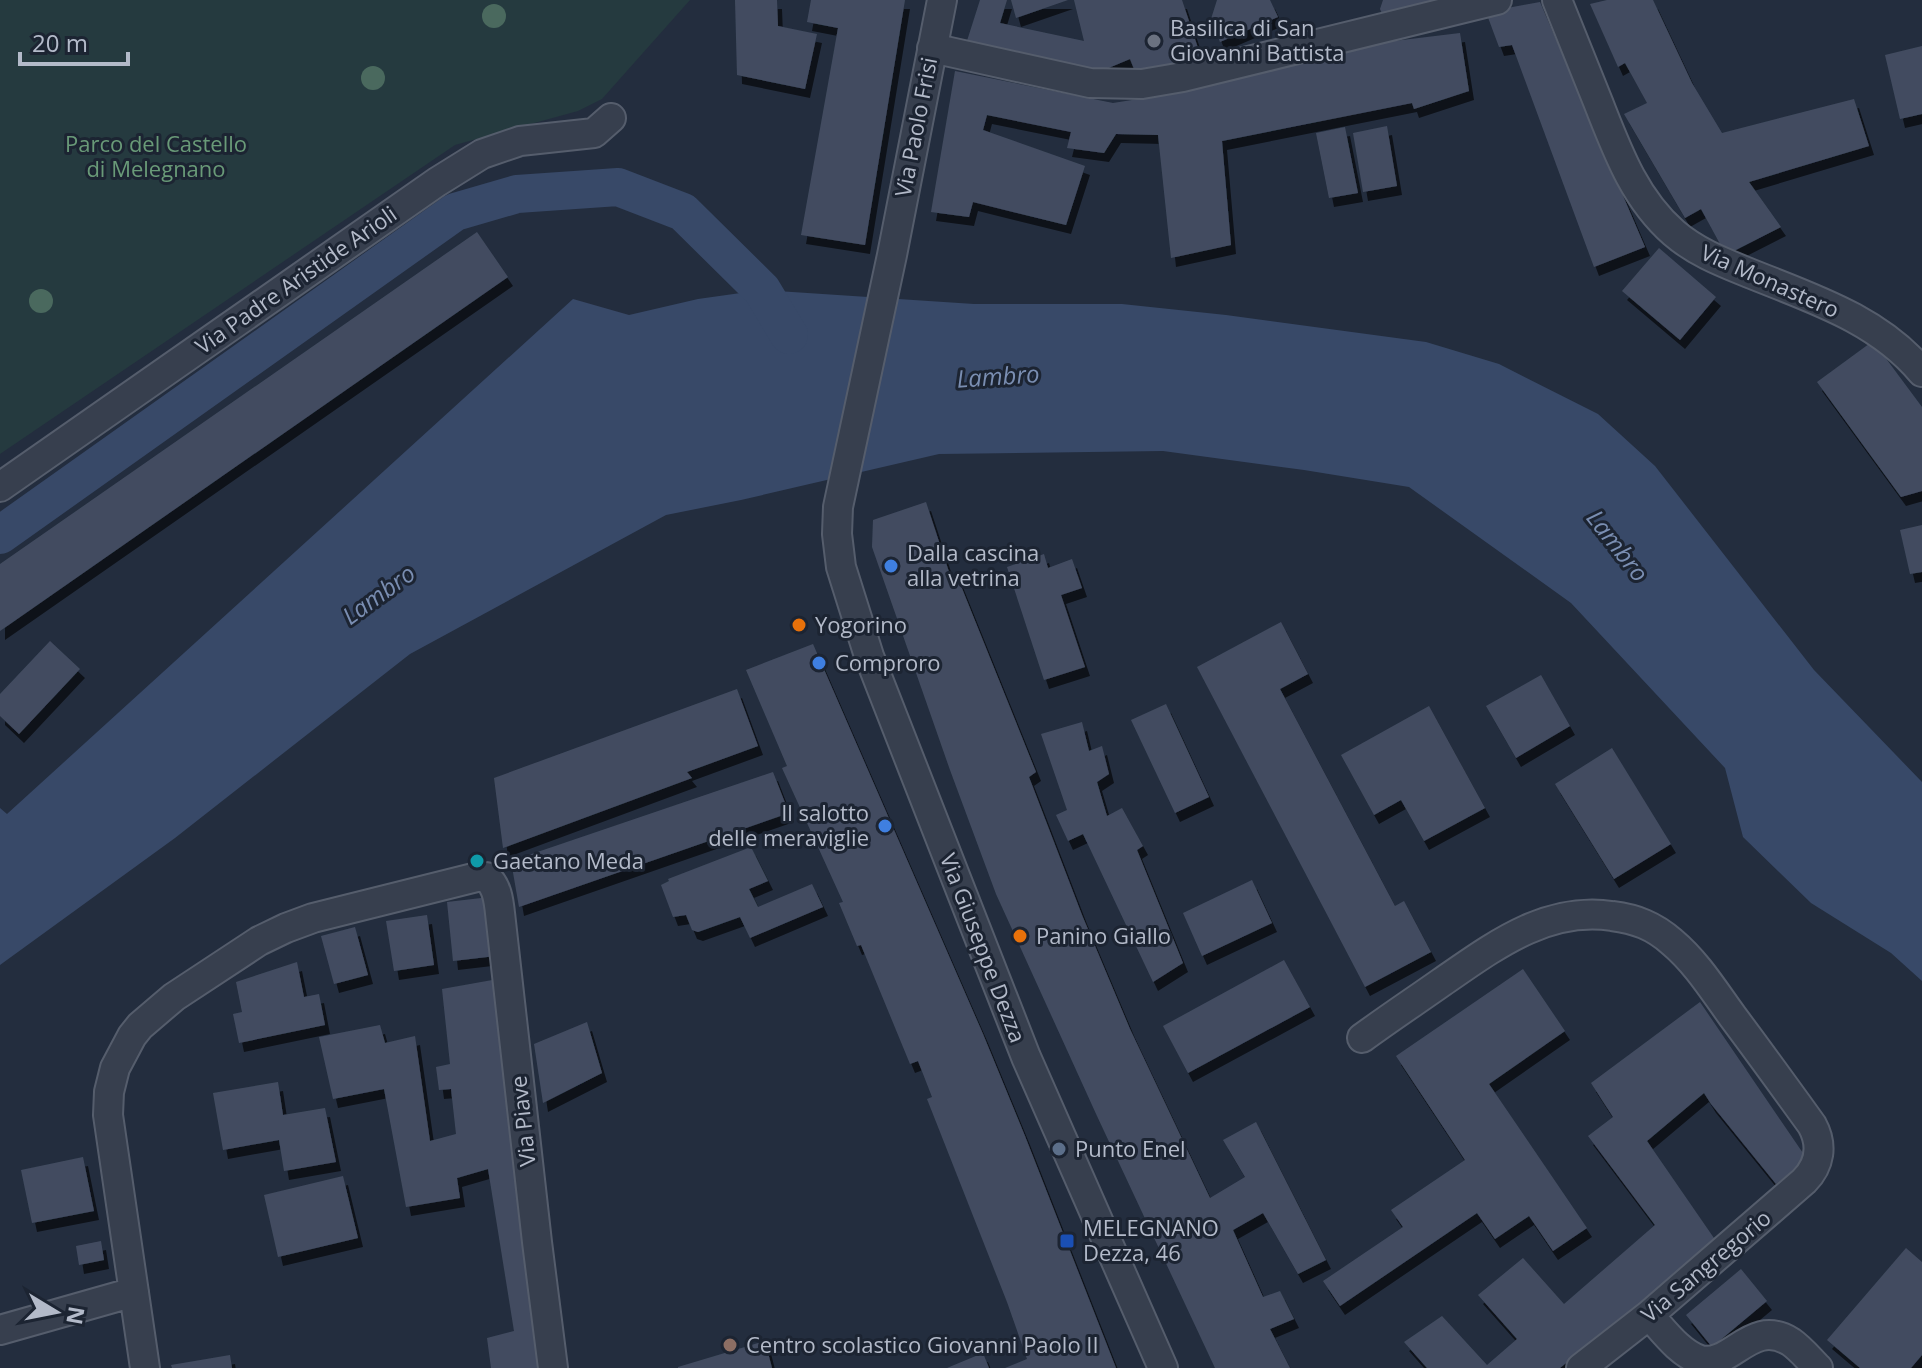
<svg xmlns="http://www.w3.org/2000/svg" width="1922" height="1368" font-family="'Open Sans',sans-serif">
  <defs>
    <filter id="shadow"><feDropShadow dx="5" dy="9" stdDeviation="0" flood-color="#0009"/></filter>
  </defs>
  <rect width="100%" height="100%" fill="#232d3e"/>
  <path fill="#253a3f" d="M0 0H690L602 99 578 111 455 145 0 454Z"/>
  <path fill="#384968" d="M762 290 974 304H1122L1226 315 1426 342 1499 364 1598 414 1655 466 1814 670 1922 782V981L1891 953 1811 903 1743 837 1725 768 1571 603 1409 487 1304 470 1163 451 939 454 741 500 666 515 410 654 175 838 0 965V808L7 814 573 299 629 315 698 299Z"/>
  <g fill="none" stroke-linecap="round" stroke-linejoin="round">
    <path stroke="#384968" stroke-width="38" d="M0 535 455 212 517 194 618 187 683 212 762 290 789 335"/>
  </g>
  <path fill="#424c60" filter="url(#shadow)" d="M735 0H777L778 26 817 34 805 89 737 75Z
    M811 0H905L865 245 801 235 838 28 807 22Z
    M980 0H1007L1000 23 1084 41 1074 0H1182L1201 57 1138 79 1130 59 1087 77 966 44Z
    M1011 0H1068L1016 18Z
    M1217 0H1270L1278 17 1220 42 1211 19Z
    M1383 0H1453L1384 18 1380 9Z
    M1607 0H1653L1692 83 1722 133 1854 99 1869 146 1749 182 1781 227 1726 255 1701 209 1685 218 1624 114 1647 103 1625 63 1618 67 1590 4Z
    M1540 2 1645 247 1594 267 1512 45 1499 47 1486 12Z
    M1460 33 1469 91 1414 109 1412 103 1222 141 1231 245 1171 258 1158 135 1116 134 1104 153 1067 148 1071 132 987 115 983 130 1085 166 1066 225 973 202 969 217 931 212 955 71 1113 103 1183 92 1327 54 1394 41Z
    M1922 46V114L1900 119 1885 55Z
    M1387 126 1397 186 1363 192 1353 133Z
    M1345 127 1358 193 1329 198 1316 133Z
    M477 232 508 277 0 631V564Z
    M1659 248 1716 297 1680 340 1622 291Z
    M1873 341 1922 407V491L1901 497 1817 382Z
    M926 502 951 578 957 576 1036 772 1029 777 1082 915 1130 1029 1210 1198 1245 1177 1223 1140 1256 1122 1326 1260 1298 1274 1263 1213 1233 1230 1263 1297 1280 1291 1294 1319 1270 1329 1290 1368H1215L1097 1116 996 894 950 770 872 547 873 520Z
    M1922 525V572L1910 574 1900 530Z
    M1044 554 1048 568 1072 559 1082 588 1061 595 1085 667 1044 680 1007 567Z
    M1281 622 1308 674 1280 689 1395 906 1404 901 1431 952 1365 987 1197 667Z
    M50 641 80 669 19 734 0 716V694Z
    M813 644 983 1034 1025 1136 1116 1368H1005L1027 1359 1007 1302 927 1099 932 1097 918 1061 910 1064 861 945 857 946 839 903 843 902 782 768 787 766 746 670Z
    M1541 675 1570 726 1516 758 1486 706Z
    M737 689 758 746 687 772 692 778 503 848 494 778Z
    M1166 704 1209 797 1175 813 1131 720Z
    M1429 706 1485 808 1424 841 1401 800 1374 815 1341 755Z
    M1082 722 1089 751 1102 746 1109 774 1097 782 1107 816 1122 808 1143 846 1137 850 1183 963 1153 982 1083 834 1068 841 1056 815 1067 810 1041 734Z
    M1612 748 1671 844 1614 879 1555 784Z
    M773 772 789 813 519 907 511 861Z
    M751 847 768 881 749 889 758 907 812 884 823 907 750 938 740 917 698 932 692 930 686 915 673 917 661 885 669 881 668 879Z
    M1252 880 1272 923 1202 956 1183 913Z
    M490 897 496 956 453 961 447 902Z
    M427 915 434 965 394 971 386 921Z
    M355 927 368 975 334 984 321 936Z
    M1284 960 1310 1007 1188 1073 1163 1026Z
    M297 962 304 997 319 994 325 1025 239 1043 233 1014 242 1012 236 982Z
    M1523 969 1565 1031 1489 1084 1587 1228 1553 1251 1529 1216 1495 1239 1477 1213 1340 1306 1323 1281 1403 1227 1391 1210 1465 1160 1396 1056Z
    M498 979 542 1368H491L487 1338 514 1331 488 1169 457 1178 460 1198 406 1207 384 1089 333 1099 319 1037 380 1025 385 1043 415 1036 430 1141 456 1134 451 1089 439 1090 436 1067 450 1064 442 989Z
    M1700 1002 1807 1159 1776 1184 1711 1104 1704 1093 1647 1141 1716 1241 1560 1368H1427L1404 1342 1442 1316 1487 1365 1517 1339 1478 1295 1523 1258 1564 1304 1655 1225 1588 1136 1613 1117 1591 1083Z
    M587 1022 602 1073 543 1103 534 1044Z
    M278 1082 283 1115 325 1108 336 1162 284 1171 279 1140 223 1150 213 1093Z
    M83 1157 94 1211 32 1223 21 1170Z
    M343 1176 358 1238 278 1257 264 1195Z
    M101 1241 104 1260 79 1265 76 1246Z
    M1906 1248 1922 1262V1355L1911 1368H1860L1827 1340Z
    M1741 1269 1767 1301 1712 1347 1686 1315Z
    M765 1341 772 1368H678V1367Z
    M983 1353 989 1368H947Z
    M230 1355 232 1368H172L171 1365Z"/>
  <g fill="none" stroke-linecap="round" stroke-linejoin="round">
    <g stroke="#555d6c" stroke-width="32">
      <path id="minor" d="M942 0 892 255 838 507 837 534 841 567 869 656 1026 1057 1163 1368
        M1557 0C1571 34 1584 68 1598 102 1617 150 1634 198 1674 233 1696 252 1722 262 1749 273 1811 298 1878 319 1922 372
        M932 48 1090 83 1142 84 1183 77 1497 0
        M0 487 437 182 482 154 520 141 594 133 611 118
        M1362 1038C1388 1019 1415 1001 1442 982 1493 947 1546 906 1612 916 1636 919 1654 926 1672 942 1697 963 1714 991 1733 1017 1760 1053 1786 1089 1812 1125 1823 1145 1820 1165 1804 1181L1649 1315 1581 1368
        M1649 1315C1663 1330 1679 1353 1700 1360 1732 1368 1751 1317 1791 1342 1801 1349 1809 1359 1818 1368
        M0 1330 134 1292
        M145 1368 108 1115 109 1092 115 1068 132 1036 140 1026 174 997 259 941 286 928 313 918 477 877H486C499 887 499 906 501 922L537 1242 553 1368"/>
    </g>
    <use href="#minor" stroke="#373f4e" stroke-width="28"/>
  </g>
  <g fill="#4a695e">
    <circle cx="494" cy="16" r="12"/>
    <circle cx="373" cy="78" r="12"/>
    <circle cx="41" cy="301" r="12"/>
  </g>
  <circle fill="#6b7280" stroke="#1c2432" stroke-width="3" cx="1154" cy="41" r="8"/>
  <g fill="#3f7fe0" stroke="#1c2432" stroke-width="3">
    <circle cx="891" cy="566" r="8"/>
    <circle cx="819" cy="663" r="8"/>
    <circle cx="885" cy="826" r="8"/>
  </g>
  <g fill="#e8710a" stroke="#1c2432" stroke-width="3">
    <circle cx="799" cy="625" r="8"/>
    <circle cx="1020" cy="936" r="8"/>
  </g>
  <circle fill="#0f9aa8" stroke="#1c2432" stroke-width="3" cx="477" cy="861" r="8"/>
  <circle fill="#5c6f8a" stroke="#1c2432" stroke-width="3" cx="1059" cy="1149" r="8"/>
  <rect fill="#1a4fb4" stroke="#1c2432" stroke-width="3" x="1059" y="1233" width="16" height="16" rx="4"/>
  <circle fill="#8d6e63" stroke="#1c2432" stroke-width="3" cx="730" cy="1345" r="8"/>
  <g text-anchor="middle" stroke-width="6" stroke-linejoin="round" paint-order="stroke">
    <g font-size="22" fill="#b3bac9" stroke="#1c2432" text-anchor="start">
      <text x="1170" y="36">Basilica di San<tspan x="1170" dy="25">Giovanni Battista</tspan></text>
      <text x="907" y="561">Dalla cascina<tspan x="907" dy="25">alla vetrina</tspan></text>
      <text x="815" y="633">Yogorino</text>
      <text x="835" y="671">Comproro</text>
      <text x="869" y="821" text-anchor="end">Il salotto<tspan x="869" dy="25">delle meraviglie</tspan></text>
      <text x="493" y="869">Gaetano Meda</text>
      <text x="1036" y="944">Panino Giallo</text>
      <text x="1075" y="1157">Punto Enel</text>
      <text x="1083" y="1236">MELEGNANO<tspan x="1083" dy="25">Dezza, 46</tspan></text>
      <text x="746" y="1353">Centro scolastico Giovanni Paolo II</text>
    </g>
    <g font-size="22" fill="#b3bac9" stroke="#1c2432">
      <text transform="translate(916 127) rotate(-79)" y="8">Via Paolo Frisi</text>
      <text transform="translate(296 280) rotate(-35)" y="8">Via Padre Aristide Arioli</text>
      <text transform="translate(1770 281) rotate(24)" y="8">Via Monastero</text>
      <text transform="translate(983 948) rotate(69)" y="8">Via Giuseppe Dezza</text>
      <text transform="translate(523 1121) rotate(-96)" y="8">Via Piave</text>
      <text transform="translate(1706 1266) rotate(-40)" y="8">Via Sangregorio</text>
    </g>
    <g font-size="22" fill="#699a78" stroke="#1c2432">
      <text x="156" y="152">Parco del Castello<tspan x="156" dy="25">di Melegnano</tspan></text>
    </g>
    <g font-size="24" font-style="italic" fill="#7a8eb2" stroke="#1c2432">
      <text transform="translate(998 377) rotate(-4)" y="8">Lambro</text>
      <text transform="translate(1617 546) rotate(52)" y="8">Lambro</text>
      <text transform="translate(379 595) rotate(-36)" y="8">Lambro</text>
    </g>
  </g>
  <g transform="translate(56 1312) rotate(100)" stroke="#1c2432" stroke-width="6" paint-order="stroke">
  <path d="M0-6L14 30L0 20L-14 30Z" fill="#b3bac9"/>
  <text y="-12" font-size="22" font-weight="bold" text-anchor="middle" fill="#b3bac9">N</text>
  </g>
  <path d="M20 52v12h108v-12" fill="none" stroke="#b3bac9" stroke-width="4"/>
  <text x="32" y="52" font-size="24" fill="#b3bac9" stroke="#1c2432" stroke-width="6" paint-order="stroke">20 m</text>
</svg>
